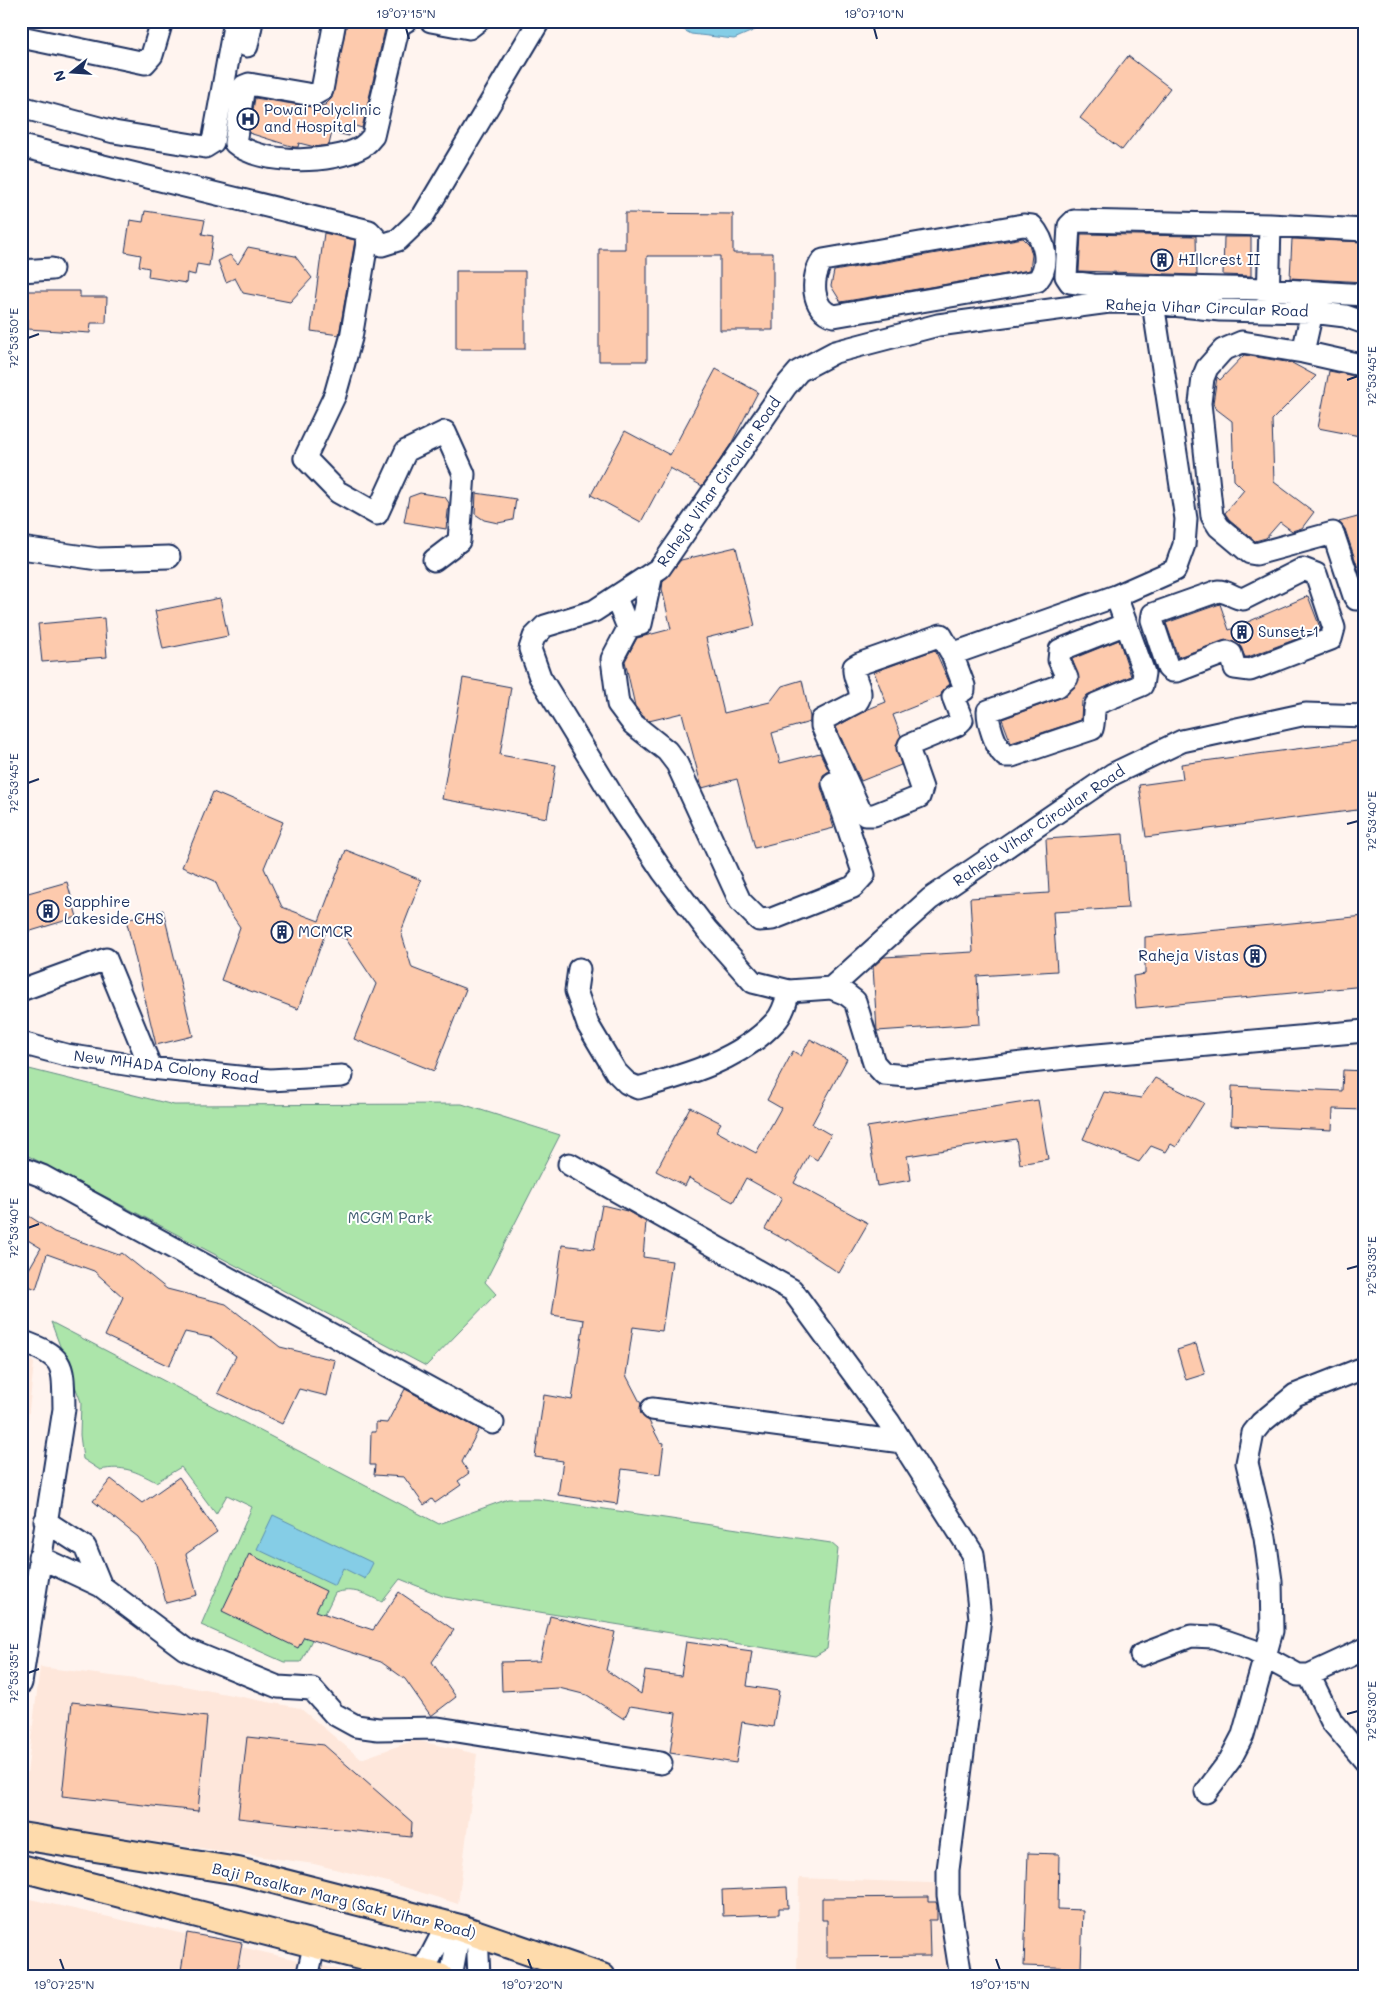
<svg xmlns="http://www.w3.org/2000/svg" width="1386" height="1998" font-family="Mali,sans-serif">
  <rect width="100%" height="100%" fill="#fff4ef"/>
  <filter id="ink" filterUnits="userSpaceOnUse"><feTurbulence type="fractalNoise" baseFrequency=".02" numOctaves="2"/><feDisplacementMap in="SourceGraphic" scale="10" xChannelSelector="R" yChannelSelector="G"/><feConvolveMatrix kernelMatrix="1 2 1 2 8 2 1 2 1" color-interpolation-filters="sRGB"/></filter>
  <g filter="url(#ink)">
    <path fill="#fee7db" d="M21 1349 34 1363 21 1486Z
      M40 1667 168 1683 300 1708 361 1759 415 1740 477 1754 458 1904 388 1882 314 1864 21 1823Z
      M799 1878 955 1884 946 1977H797Z
      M21 1897 311 1963 368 1977H21Z"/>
    <path fill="#ace5aa" stroke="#648a84" d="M21 1067 174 1105 462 1104 560 1135 485 1282 496 1294 426 1366 21 1152V1118H23Z
      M51 1322 439 1524 508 1499H538L831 1543 838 1549 827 1649 815 1656 445 1597 400 1579 382 1602C365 1594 353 1587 335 1593L301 1662H284L201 1625 252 1507 227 1495 216 1514 181 1467 156 1482C135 1471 124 1465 100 1470L83 1459 80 1435 81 1402Z"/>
    <path fill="#85cde6" stroke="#5b8eb0" d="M668 21H776L734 39 691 34Z
      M273 1515 373 1563 365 1579 343 1568 335 1586 257 1549Z"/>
    <path fill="#fdcaad" stroke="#1b2f5e" d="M347 21H387L362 128 352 125 349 136 332 132 329 145 315 147 299 143 298 147H294L249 133 255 98 312 107 325 105 332 98Z
      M1128 56 1170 88 1122 150 1080 118Z
      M145 211 205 220 202 234 213 236 209 266 197 264 195 275 187 273 186 283 148 277 149 268 139 266 141 255 125 252 130 220 143 222Z
      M625 213 733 214V253H773V330H720V256H647V361H599V249H625Z
      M324 233 355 240 339 335 311 331Z
      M1081 234 1196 236 1197 275 1079 271Z
      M1224 237H1251V276L1223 275Z
      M1023 238 1029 244 1032 255 1030 270 841 302 831 286 834 271Z
      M1292 239 1365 242V282L1290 278Z
      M248 247 295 256 312 278 290 302 243 293 235 278 226 282 218 261 230 255 238 264Z
      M456 271H525V349H456Z
      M21 291H80V297H107L106 323H91L90 333 28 329V319H21Z
      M1244 355 1292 363 1316 376 1272 420 1274 482 1314 512 1302 528 1292 531 1280 522 1266 538 1255 541 1229 519 1225 513 1244 490 1234 480 1232 421 1215 408 1213 403 1217 377 1220 380Z
      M716 369 758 392 731 444 702 486 670 468 641 522 591 495 625 431 670 455Z
      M1329 371 1365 378V437L1318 428Z
      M420 493 445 497 449 503 446 529 404 522 409 497Z
      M476 493 516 499 513 520 498 523 484 520 475 514Z
      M1365 515V586H1364L1345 529 1339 522Z
      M736 547 755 626 706 638 724 713 770 702 782 686 802 680 810 717V722L772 733 780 763 820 753 829 771 823 775 821 787 834 828 755 848 737 779 702 788 682 713 649 721 642 715 635 706 625 661 637 638 671 629 662 589 663 581 681 560Z
      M1308 596 1321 630 1248 657H1245L1240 646 1227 640 1178 657 1166 623 1220 604 1229 630Z
      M220 598 228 636 163 649 155 611Z
      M104 618 107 657 42 662 38 624Z
      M1119 640 1131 676 1087 695 1082 701 1081 720 1011 743 1002 719 1066 696 1079 680 1072 659Z
      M935 650 950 684 943 690 941 696 893 715 901 736 896 745 901 765 861 781 836 727 866 710 886 702 874 672Z
      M463 678 511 687 500 755 556 765 547 818 442 799Z
      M1365 740V809L1146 837 1139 785 1183 779 1181 764Z
      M213 792 283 822 264 868 282 907 319 921 346 850 421 880 401 932 412 968 466 989 434 1071 354 1039 376 984 346 939 326 931 298 1009 221 980 240 927 227 908 215 881 182 867Z
      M1123 834 1128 908 1053 912 1057 971 977 976 980 1024 877 1031 873 967 884 957 973 952 970 898 1049 893 1046 839Z
      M67 882 77 917 21 934V895Z
      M163 910 193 1036 156 1045 126 919Z
      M1365 916V986L1136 1008 1133 976 1145 974V937Z
      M810 1039 847 1059 812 1124 831 1135 817 1160 809 1155 794 1183 868 1223 839 1273 788 1239 787 1241 765 1229 782 1198 746 1178 733 1202 689 1178 685 1186 656 1171 690 1107 721 1123 716 1131 756 1153 781 1108 767 1100 793 1051 801 1056Z
      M1343 1070 1365 1071V1110L1333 1109 1332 1130 1231 1125 1232 1086 1342 1091Z
      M1155 1078 1204 1103 1176 1147 1171 1144 1166 1152 1151 1146 1139 1162 1083 1139 1104 1092 1141 1098Z
      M1038 1100 1048 1159 1020 1164 1016 1139 907 1156 911 1180 877 1186 867 1127Z
      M602 1205 627 1211 646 1222 643 1257 672 1261 662 1331 633 1327 626 1375 641 1404V1414L649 1421 660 1442 664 1443 660 1474 622 1469 617 1504 558 1495 563 1461 535 1457 544 1395 572 1400 584 1320 552 1315 562 1245 594 1249Z
      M21 1211 54 1232 119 1255 122 1253 167 1289 226 1304 280 1347 335 1360 327 1396 299 1389 282 1424 218 1393 236 1356 213 1338 185 1332 169 1366 105 1336 123 1297 94 1271 47 1254 36 1289 21 1283 41 1248 21 1236Z
      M1196 1344 1205 1374 1186 1380 1177 1350Z
      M405 1389 479 1429 462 1462 469 1473 458 1481 461 1485 435 1503 432 1499 424 1505 404 1477 374 1475 375 1465H370L371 1432H376V1422L387 1423Z
      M179 1477 217 1532 186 1554 197 1595 166 1603 155 1561 138 1537 93 1501 111 1479 142 1503Z
      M249 1554 326 1591 316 1611 373 1630 399 1592 454 1630 432 1662 456 1697 431 1716 405 1679 381 1662 304 1637 298 1648 222 1611Z
      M550 1616 615 1632 606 1670 641 1694 645 1671 681 1676 686 1642 752 1651 747 1686 779 1691 773 1727 742 1722 736 1763 670 1753 676 1713 630 1706 624 1719 587 1695 559 1688 502 1691 501 1662 540 1661Z
      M72 1702 207 1717 198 1811 62 1796Z
      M247 1737 324 1745 412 1822 411 1837 238 1818Z
      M1028 1853 1059 1854 1058 1909 1083 1910 1081 1968 1024 1966Z
      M787 1887 788 1908H779V1914L723 1916 722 1890Z
      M928 1897V1902H936L937 1905V1920H929L930 1956 827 1957V1920H822V1898Z
      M187 1933 242 1943 236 1977H180Z"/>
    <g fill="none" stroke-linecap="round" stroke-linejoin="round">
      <g stroke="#1b2f5e" stroke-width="25">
        <path id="minor" d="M335 21 322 90 313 95 249 84 244 86 235 143C260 165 333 164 362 147 366 144 370 140 373 136L399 25 406 21
          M431 21 469 28 478 21
          M21 37 145 63 152 55 162 21
          M247 46 252 21
          M21 107 114 132 205 147 213 142 235 21
          M21 146 369 231 382 245 398 240 423 216 539 21
          M1023 225 1032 226C1045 241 1051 265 1037 281L834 316C811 311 810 276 823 260Z
          M1365 230 1270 225 1074 221 1069 226 1066 276 1070 282 1093 285 1268 289 1365 295
          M369 231 351 338 335 395 305 458 338 492 377 514 406 451 445 432 464 474 459 541 434 560
          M21 271 52 269
          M1268 303 1270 225
          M1312 312 1303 352 1365 366
          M1365 323 1345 316 1312 312 1220 310 1153 303 1109 302 938 325 835 352 799 371 786 386 660 568 594 611 545 626 534 637 530 649 540 677 620 808 663 872 707 930 753 982 789 991 831 988 846 994 855 1001 874 1063 884 1074 908 1076 1075 1057 1365 1031
          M1303 352 1242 342 1223 350 1207 368 1203 378 1200 403 1212 516 1219 527 1250 553 1256 554 1333 533 1354 596 1356 599H1365
          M21 548 98 559 169 557
          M1303 569 1316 574 1334 628 1331 639 1250 670 1235 668 1231 654 1227 652 1177 671H1172L1168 668 1152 620 1153 614 1218 591C1228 591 1233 598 1243 599Z
          M1116 596 1144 673 1142 685 1096 704C1092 713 1095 720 1092 729L1012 756H1005C995 747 988 723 988 711L1058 686 1067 678 1059 660 1060 650 1126 624
          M616 598 627 625 629 627 641 624 652 574
          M629 627 612 659 618 704 633 724 667 751 677 764 740 901 759 920 772 919 853 887 864 875 833 783
          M952 654 941 635 859 664 854 667C852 680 866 691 857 702L822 720V726L859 808 865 815H874L919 797 922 788 908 748 909 745 957 725 962 720 953 697 964 690V686L952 654 1116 596 1175 570 1184 545 1186 519 1153 303
          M579 969 576 991 588 1025 616 1072 627 1083 638 1088C686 1075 740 1060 775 1022 783 1014 786 1002 789 991
          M831 988 930 899 1113 774 1182 741 1306 714 1365 716
          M21 990 106 959 151 1068
          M21 1043 66 1055 151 1068 270 1080 342 1076
          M569 1164 792 1290 889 1422 973 1554 980 1618 948 1870V1895L961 1977
          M21 1168 42 1176 493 1423
          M21 1341C66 1357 63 1364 64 1409L21 1683
          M652 1409 902 1442
          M45 1521 85 1547 101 1586
          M39 1557 101 1586 185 1649 278 1687 312 1689 334 1714 356 1726 378 1729 438 1728 661 1763
          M1141 1655 1191 1636 1214 1637 1252 1650 1298 1675H1309L1365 1649
          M1309 1675 1332 1722 1365 1761
          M1206 1792 1230 1760 1243 1735 1272 1631 1271 1581 1265 1538 1247 1463 1253 1433 1261 1423 1295 1395 1361 1369
          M477 1934 479 1977
          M307 1977 315 1943
          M420 1977 447 1925
          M451 1977 460 1928"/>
      </g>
      <g stroke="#1b2f5e" stroke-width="30">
        <path id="major" d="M21 1836 238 1871 460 1928 602 1977
          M21 1868 440 1977"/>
      </g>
      <use href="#minor" stroke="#fff" stroke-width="21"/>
      <use href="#major" stroke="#fedbac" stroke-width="26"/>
    </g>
  </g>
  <path fill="none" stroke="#1b2f5e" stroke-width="2" d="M406 28 409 39M874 28 877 39M28 338 39 334M1347 380 1358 376M28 783 39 779M1347 824 1358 821M28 1228 39 1224M1347 1269 1358 1266M28 1673 39 1669M1347 1714 1358 1711M60 1959 64 1970M528 1959 532 1970M996 1959 1000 1970"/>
  <defs>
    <g id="hospital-ring" transform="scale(1.125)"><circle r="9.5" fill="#fff" stroke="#1b2f5e" stroke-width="1.5"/><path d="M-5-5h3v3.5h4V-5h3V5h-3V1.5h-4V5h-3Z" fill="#1b2f5e"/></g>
    <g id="building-ring" transform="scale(1.125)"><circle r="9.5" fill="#fff" stroke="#1b2f5e" stroke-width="1.5"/><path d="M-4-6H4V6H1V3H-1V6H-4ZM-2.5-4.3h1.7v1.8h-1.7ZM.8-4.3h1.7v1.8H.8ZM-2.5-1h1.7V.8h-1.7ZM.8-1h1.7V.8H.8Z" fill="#1b2f5e"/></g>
  </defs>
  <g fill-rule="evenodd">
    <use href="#hospital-ring" x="248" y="119"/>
    <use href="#building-ring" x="1162" y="260"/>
    <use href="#building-ring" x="1242" y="632"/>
    <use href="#building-ring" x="48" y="911"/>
    <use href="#building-ring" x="282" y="932"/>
    <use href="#building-ring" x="1255" y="956"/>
  </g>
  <g text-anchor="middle" stroke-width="4" stroke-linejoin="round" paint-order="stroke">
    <g font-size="15" fill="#1b2f5e" stroke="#fff" text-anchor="start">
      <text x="264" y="115">Powai Polyclinic<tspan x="264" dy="17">and Hospital</tspan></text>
      <text x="1178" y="265">HIllcrest II</text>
      <text x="1258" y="637">Sunset-1</text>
      <text x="64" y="907">Sapphire<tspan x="64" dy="17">Lakeside CHS</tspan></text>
      <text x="298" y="937">MCMCR</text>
      <text x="1239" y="961" text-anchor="end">Raheja Vistas</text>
    </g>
    <g font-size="15" fill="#1b2f5e" stroke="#fff">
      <text transform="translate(1207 308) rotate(2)" y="5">Raheja Vihar Circular Road</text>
      <text transform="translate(719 482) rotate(-55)" y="5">Raheja Vihar Circular Road</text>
      <text transform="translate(1039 826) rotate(-34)" y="5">Raheja Vihar Circular Road</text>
      <text transform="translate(166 1067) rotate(7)" y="5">New MHADA Colony Road</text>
      <text transform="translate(344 1901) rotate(14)" y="5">Baji Pasalkar Marg (Saki Vihar Road)</text>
    </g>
    <g font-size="15" fill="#3f5c71" stroke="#fff">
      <text x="390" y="1223">MCGM Park</text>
    </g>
  </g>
  <rect width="1386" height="1998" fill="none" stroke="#fff" stroke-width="55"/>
  <g transform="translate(72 72) rotate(253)" stroke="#ffffff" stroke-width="4" paint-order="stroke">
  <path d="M0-4L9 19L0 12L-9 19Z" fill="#1b2f5e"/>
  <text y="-8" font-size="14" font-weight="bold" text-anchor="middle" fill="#1b2f5e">N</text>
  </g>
  <rect x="28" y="28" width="1330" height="1942" fill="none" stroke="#1b2f5e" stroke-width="2"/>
  <g font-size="12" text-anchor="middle" fill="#1b2f5e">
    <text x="406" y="18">19°07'15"N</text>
    <text x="874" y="18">19°07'10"N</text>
    <text transform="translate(14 338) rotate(-90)" y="4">72°53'50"E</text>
    <text transform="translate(1372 376) rotate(-90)" y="4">72°53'45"E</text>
    <text transform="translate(14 783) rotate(-90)" y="4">72°53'45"E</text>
    <text transform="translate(1372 821) rotate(-90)" y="4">72°53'40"E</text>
    <text transform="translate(14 1228) rotate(-90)" y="4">72°53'40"E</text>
    <text transform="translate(1372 1266) rotate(-90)" y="4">72°53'35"E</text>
    <text transform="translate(14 1673) rotate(-90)" y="4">72°53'35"E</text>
    <text transform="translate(1372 1711) rotate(-90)" y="4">72°53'30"E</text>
    <text x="64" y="1989">19°07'25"N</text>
    <text x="532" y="1989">19°07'20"N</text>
    <text x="1000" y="1989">19°07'15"N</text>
  </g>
</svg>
